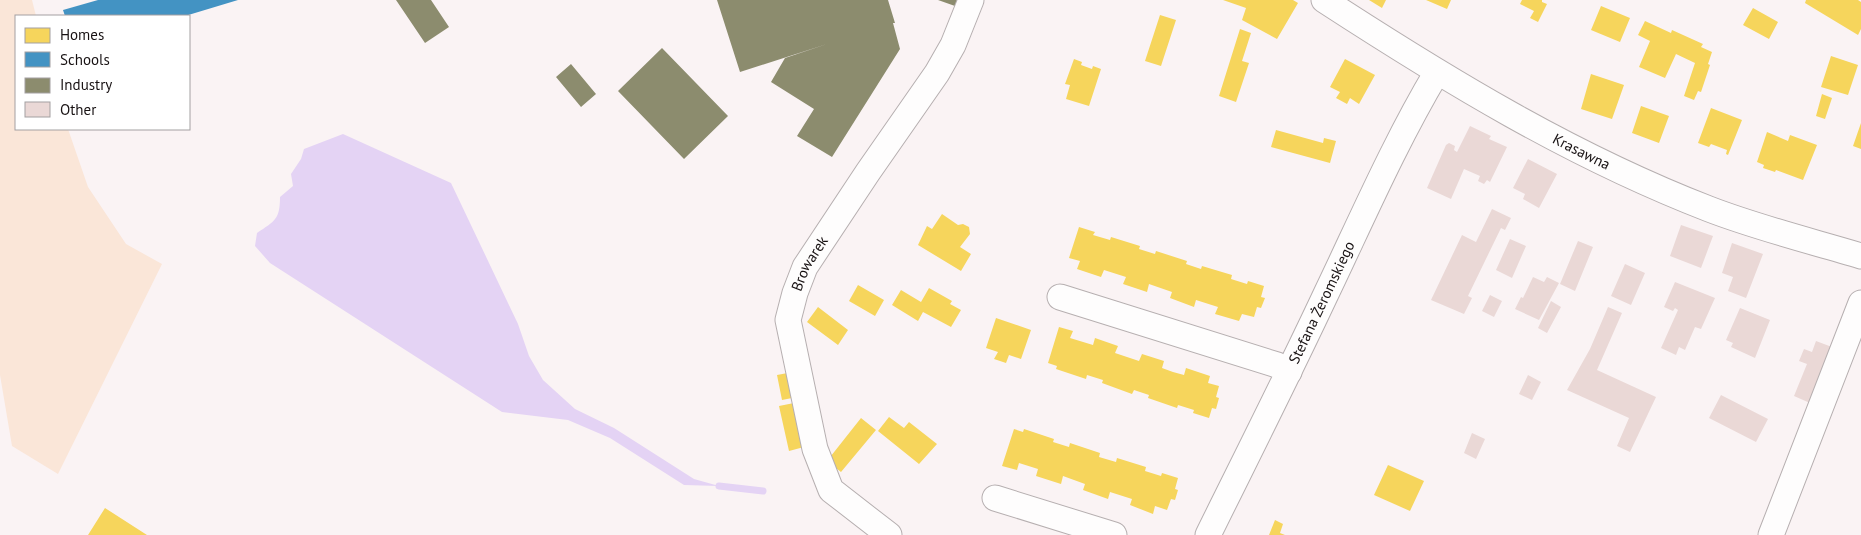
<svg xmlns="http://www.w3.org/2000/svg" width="1861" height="535" font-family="'PT Sans',sans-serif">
  <rect width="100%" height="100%" fill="#faf3f4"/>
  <path fill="#fae6d8" d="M0 0H32L36 16H16V129H68L88 187 126 244 162 264 58 474 12 446 0 375Z"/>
  <path fill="#e4d3f4" d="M343 134 451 183 518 324 529 356 543 380 575 409 614 428 694 479 719 486 684 485 610 438 568 420 502 412 270 263 255 246 257 233C275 221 280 219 280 197L293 186 291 174 301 159 304 149Z"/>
  <path fill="#f6d55c" d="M1223 0H1293L1298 3 1277 39 1242 20 1246 8Z
    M1369 0H1386L1382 8Z
    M1426 0H1451L1447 9Z
    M1522 0H1542V2L1547 4 1538 22 1530 18 1534 11 1520 4Z
    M1806 0H1858L1861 2V29L1858 35 1805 3Z
    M1601 6 1630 18 1620 42 1591 30Z
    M1753 8 1778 22 1769 39 1743 25Z
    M1160 15 1176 20 1161 66 1145 61Z
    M1645 21 1671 33 1672 30 1703 44 1701 47 1712 52 1708 64 1710 65 1701 92 1698 91 1694 100 1684 96 1695 63 1676 54 1665 78 1639 67 1650 41 1638 35Z
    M1240 29 1251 33 1242 61 1249 63 1236 102 1219 96Z
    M1831 56 1858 65 1848 95 1821 87Z
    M1074 59 1082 62 1081 65 1092 69 1093 66 1101 69 1089 106 1066 99 1070 85 1065 84Z
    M1345 59 1375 75 1359 104 1350 98 1347 104 1336 98 1340 92 1330 87Z
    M1591 74 1624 85 1612 119 1581 109Z
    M1822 94 1832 98 1825 119 1816 116Z
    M1641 106 1669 116 1659 143 1632 133Z
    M1711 108 1742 120 1728 155 1726 154 1727 150 1711 144 1709 147 1698 143Z
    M1861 123V149L1853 146Z
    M1276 130 1323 143 1324 138 1336 141 1330 163 1271 147Z
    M1767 132 1788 141 1790 135 1817 145 1803 180 1776 170 1775 172 1763 168 1764 165 1757 162Z
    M942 214 958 225 963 224 969 227 970 234 960 247 971 254 961 271 918 245 927 226 932 229Z
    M1079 227 1095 232 1093 235 1110 240 1111 237 1140 246 1139 249 1155 254 1156 251 1187 261 1186 264 1201 269 1202 266 1232 275 1231 279 1247 284 1248 281 1264 286 1261 297 1265 298 1261 308 1257 307 1254 317 1242 314 1239 321 1215 314 1218 307 1196 300 1194 307 1170 298 1172 292 1149 284 1147 292 1123 284 1126 277 1104 270 1101 277 1077 269 1080 261 1069 258Z
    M858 285 884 300 875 316 849 301Z
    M929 288 952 301 950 304 961 310 951 327 923 312 918 321 892 305 901 290 921 302Z
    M818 307 848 330 838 345 807 322Z
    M996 318 1031 330 1021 359 1009 355 1006 363 994 359 998 352 986 348Z
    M1059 327 1073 331 1070 338 1093 345 1095 338 1118 346 1115 353 1139 361 1142 354 1164 361 1162 368 1173 372 1184 375 1186 368 1210 376 1208 383 1219 386 1216 397 1219 398 1216 409 1212 408 1209 418 1193 413 1194 410 1178 405 1177 408 1148 398 1149 395 1134 390 1132 394 1102 383 1103 380 1087 375 1086 379 1056 369 1057 366 1048 363Z
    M793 372 797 397 782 400 777 375Z
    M794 403 804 447 789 451 779 406Z
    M889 417 904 428 909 422 937 444 919 464 878 431Z
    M861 418 876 430 841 472 827 461Z
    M1014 429 1023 432 1024 429 1054 439 1053 442 1069 447 1070 443 1100 453 1099 457 1116 462 1117 458 1146 467 1145 471 1161 476 1162 473 1178 478 1175 489 1178 490 1175 500 1171 499 1167 510 1155 506 1153 514 1130 505 1132 499 1110 492 1108 499 1083 490 1085 484 1063 476 1061 484 1036 476 1038 469 1019 463 1017 470 1002 466Z
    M1388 465 1424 481 1410 511 1374 495Z
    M105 508 147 535H88Z
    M1275 520 1283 524 1280 533 1285 535H1269Z"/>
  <path fill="#4393c3" d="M98 0H238L185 16H65L63 10Z"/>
  <path fill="#8c8c6e" d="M396 0H431L449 27 425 43Z
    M717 0H888L895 23H893L900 49 832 157 797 136 814 109 771 82 785 58 827 44 740 72Z
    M938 0H957L955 6Z
    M662 48 728 116 684 159 618 91Z
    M571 64 596 94 581 107 556 77Z"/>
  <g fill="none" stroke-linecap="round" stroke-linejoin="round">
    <path stroke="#e4d3f4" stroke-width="7" d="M719 486 763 491"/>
  </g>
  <path fill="#ead8d6" d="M1470 126 1491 136 1489 139 1507 147 1490 182 1487 180 1484 184 1478 181 1480 176 1464 169 1451 199 1427 188 1446 145 1449 143 1455 146 1454 150 1457 152Z
    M1528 159 1557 174 1539 208 1523 199 1525 194 1513 188Z
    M1492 209 1511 218 1505 230 1501 228 1468 296 1472 298 1464 314 1431 300 1462 235 1476 242Z
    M1681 225 1713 236 1701 268 1670 256Z
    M1510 239 1526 246 1512 278 1496 270Z
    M1578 241 1593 247 1575 291 1560 284Z
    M1732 243 1763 254 1746 298 1728 291 1733 277 1722 273Z
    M1625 264 1645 273 1631 305 1611 296Z
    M1533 277 1544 282 1547 277 1559 283 1539 320 1515 309 1521 297 1523 298Z
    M1675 282 1715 298 1701 329 1695 327 1685 350 1679 347 1676 355 1661 348 1678 310 1675 308 1673 311 1664 307Z
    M1490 295 1502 301 1494 317 1482 311Z
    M1551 301 1561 307 1547 333 1538 328Z
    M1608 307 1622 313 1597 370 1656 397 1630 452 1617 446 1629 418 1567 390 1590 349Z
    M1740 308 1770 320 1755 358 1731 347 1733 343 1726 340Z
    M1816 341 1832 347 1810 403 1794 396 1807 364 1799 361 1804 349 1812 352Z
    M1528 375 1541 382 1532 400 1519 394Z
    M1721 395 1768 419 1756 442 1709 418Z
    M1472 433 1485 439 1476 459 1464 453Z"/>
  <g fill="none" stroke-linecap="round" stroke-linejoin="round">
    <g stroke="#b6afb0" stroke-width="27">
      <g id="minor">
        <path id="s1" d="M1324 0C1447 80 1572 156 1709 209 1758 228 1811 241 1861 256"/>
        <path d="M1060 297 1277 365 1289 372"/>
        <path d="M995 498 1114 535"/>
        <path id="s2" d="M889 535 831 490 815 449 788 320 795 293 805 267 868 172 937 73 953 45 971 0"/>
        <path id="s3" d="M1208 535C1247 456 1287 377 1325 296 1361 221 1394 144 1437 72"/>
        <path d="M1771 535 1861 303"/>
      </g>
    </g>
    <use href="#minor" stroke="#fefdfd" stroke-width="25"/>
  </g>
  <g text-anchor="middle" stroke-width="5" stroke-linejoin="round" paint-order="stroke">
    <g font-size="15" fill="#181213" stroke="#fff">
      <text dy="5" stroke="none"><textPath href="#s1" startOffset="299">Krasawna</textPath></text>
      <text dy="5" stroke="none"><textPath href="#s2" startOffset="310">Browarek</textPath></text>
      <text dy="5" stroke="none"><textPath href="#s3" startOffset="259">Stefana Żeromskiego</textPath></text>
    </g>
  </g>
  <rect x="15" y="15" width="175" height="115" fill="#ffffff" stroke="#a3a0a1"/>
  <rect x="25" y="28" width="25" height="15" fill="#f6d55c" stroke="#a3a0a1"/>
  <text x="60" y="40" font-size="15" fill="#181213">Homes</text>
  <rect x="25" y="52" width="25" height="15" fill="#4393c3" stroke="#a3a0a1"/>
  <text x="60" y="65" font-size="15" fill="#181213">Schools</text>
  <rect x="25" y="78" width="25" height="15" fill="#8c8c6e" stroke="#a3a0a1"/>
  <text x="60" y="90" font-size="15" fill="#181213">Industry</text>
  <rect x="25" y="102" width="25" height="15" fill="#ead8d6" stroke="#a3a0a1"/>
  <text x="60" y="115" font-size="15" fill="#181213">Other</text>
</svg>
